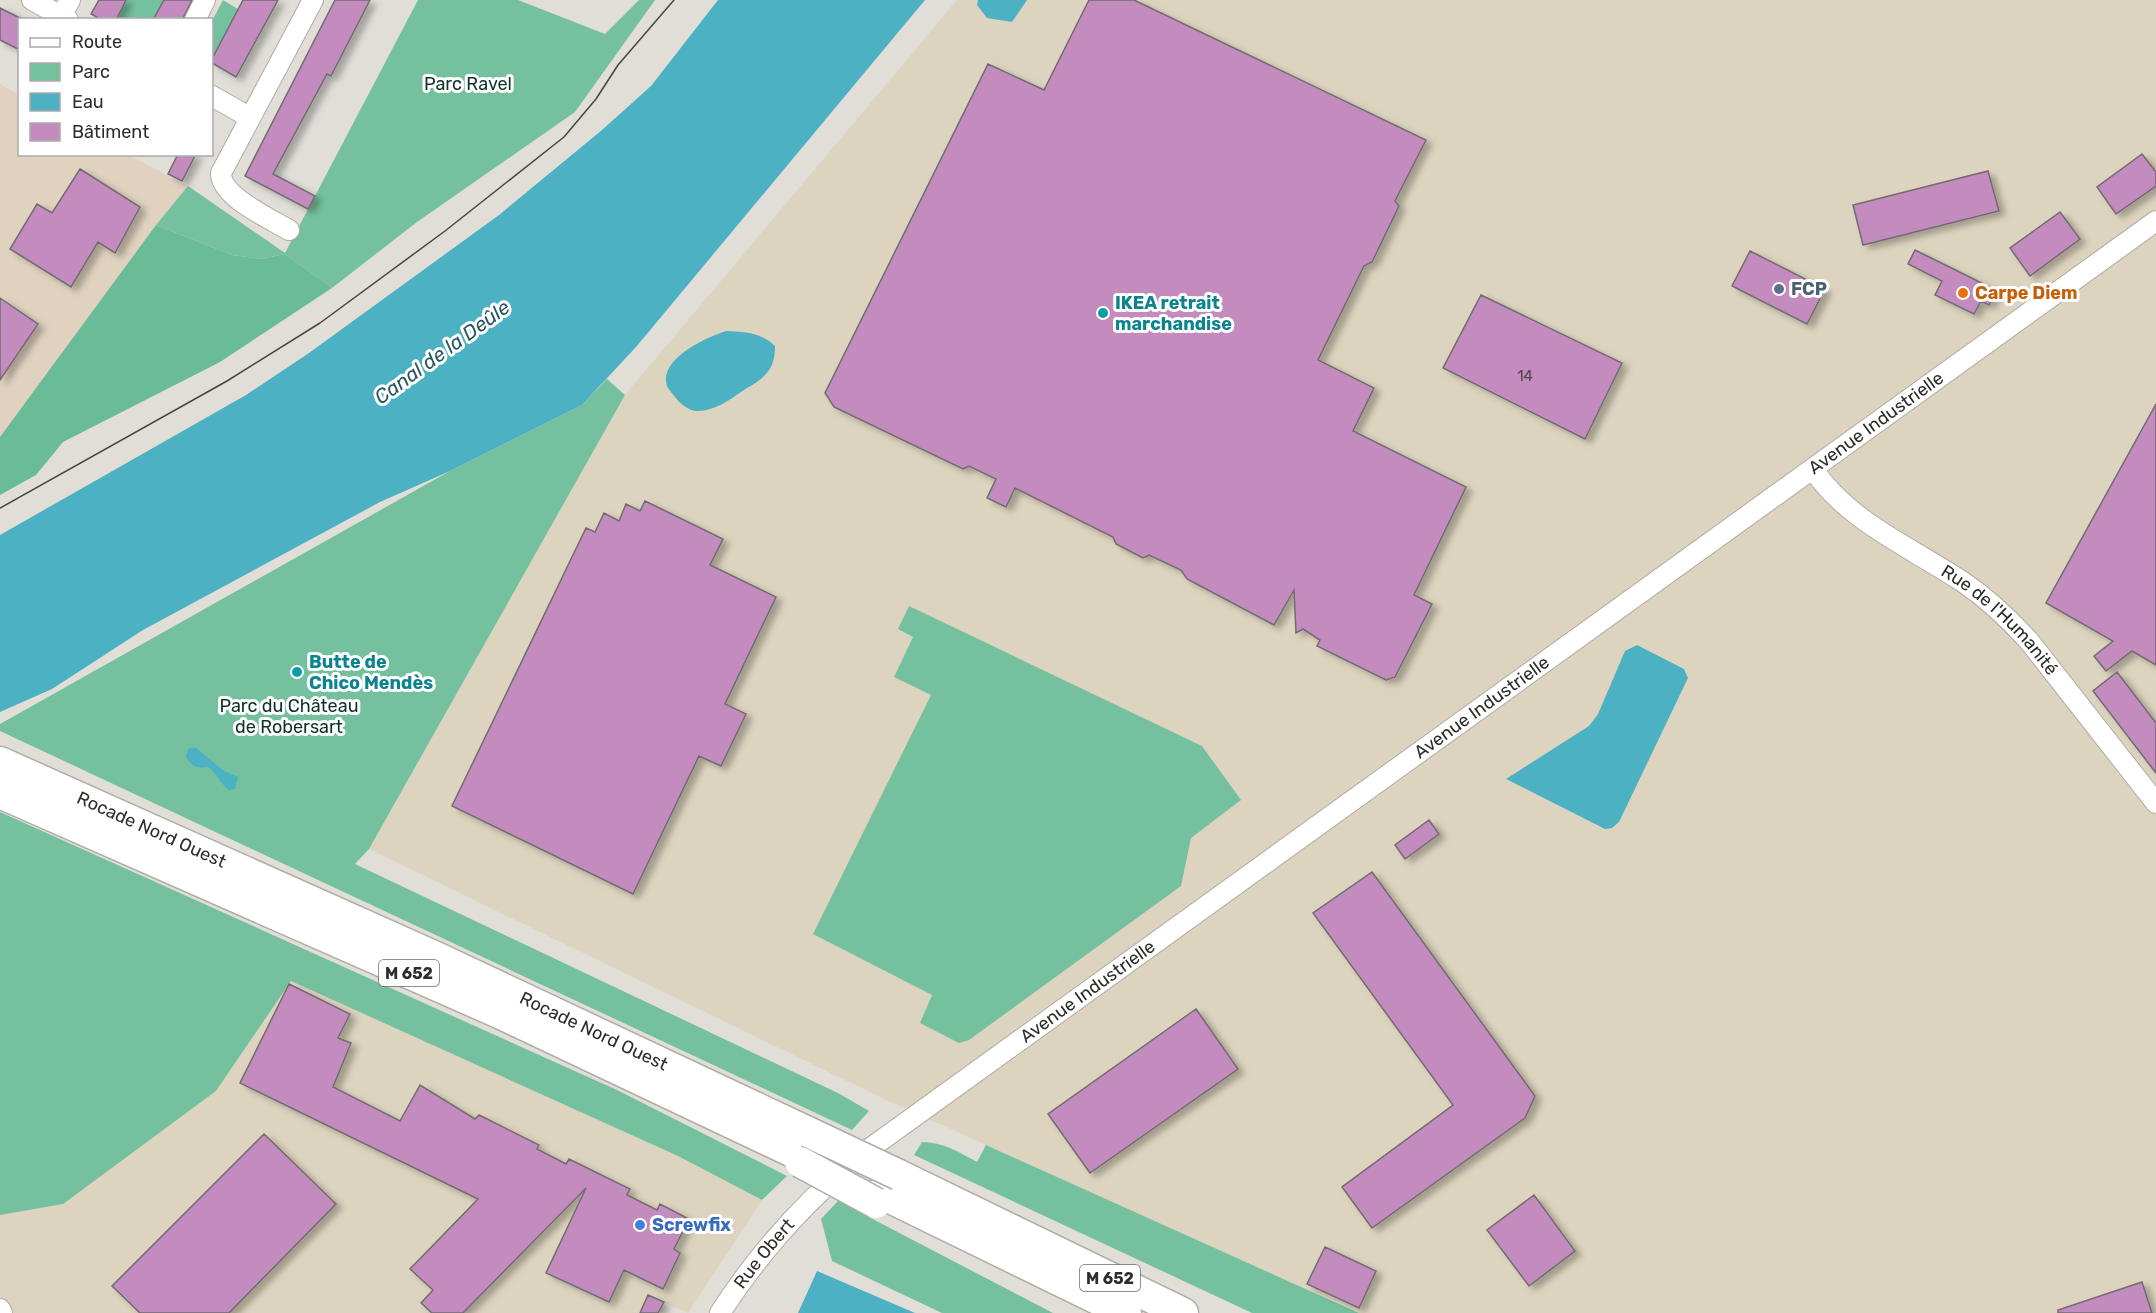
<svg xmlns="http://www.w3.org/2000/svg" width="2156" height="1313" font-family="Rubik,sans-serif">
  <defs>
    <filter id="shadow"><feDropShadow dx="6" dy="4" stdDeviation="3" flood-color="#0004"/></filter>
  </defs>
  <rect width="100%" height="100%" fill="#e1ded8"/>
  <path fill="#e0d2bf" d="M0 84 19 95 20 154 129 155 188 186 0 437Z"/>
  <path fill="#ddd4bf" d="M957 0H2156V1313H1359L882 1098 369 849 625 395Z
    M291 981 678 1156 762 1200 688 1313 668 1304 662 1313H12L0 1300V1214L216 1091Z"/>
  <path fill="#75c19f" d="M126 0H173L163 2 155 16 160 19 116 20Z
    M223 0 238 9 214 54 212 53V21Z
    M418 0H518L605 34 639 0H655L575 112 417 222 332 288 285 254 261 259 232 255 156 225 188 186 285 253Z
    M607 379 625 395 369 849 355 864 838 1093 869 1111 852 1130 0 731V724L450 471 582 405Z
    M909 606 1202 746 1241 800 1191 838 1181 886 969 1040 959 1043 920 1023 932 995 813 934 931 695 894 677 913 637 898 629Z
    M0 812 617 1090 787 1176 762 1200 678 1156 291 981 216 1091 63 1204 0 1215Z
    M922 1142C943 1142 959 1152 977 1162L986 1145 1359 1313H1252L914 1155Z
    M838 1201 1053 1313H942L832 1261 821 1219Z"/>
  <path fill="#6abb98" d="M156 225 232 255 261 259 285 254 332 288 220 362 63 442 36 475 0 495V437Z"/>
  <path fill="#4cb1c3" d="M718 0H925L636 347 582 405 450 471 380 502 143 630 52 689 0 712V535L246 395 309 353 499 215 602 130 651 86Z
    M978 0H1027L1012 22 987 18 977 5Z
    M726 331C744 332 761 332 775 346 775 369 766 377 747 388 732 398 716 411 697 411 689 411 679 403 675 397 673 394 668 389 667 386 658 359 707 337 726 331Z
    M1637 645 1684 669 1688 678 1619 822 1612 828 1605 829 1506 779 1589 726 1598 714 1625 651Z
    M195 747 224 771 238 777 235 789 229 790C220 783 217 774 208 767 197 769 192 767 186 757L188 749Z
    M817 1271 915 1313H798Z"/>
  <path fill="#c38bbe" stroke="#716c70" stroke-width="1.5" filter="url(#shadow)" d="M99 0H126L116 20H102L91 14Z
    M164 0H192L182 20H153Z
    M243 0H278L236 77 212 63V59Z
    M335 0H370L331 76 327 74 273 174 315 196 308 209 245 176Z
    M1089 0H1134L1426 140 1395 201 1399 206 1372 262 1364 266 1318 360 1374 388 1353 431 1466 487 1414 595 1432 604 1395 677 1386 680 1317 646 1320 640 1303 629 1296 633 1294 590 1274 625 1187 579 1181 570 1149 555 1143 558 1116 544 1113 537 1015 488 1006 507 987 498 996 479 969 466 963 469 834 407 825 393 988 64 1044 90Z
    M0 8 20 18V50L0 40Z
    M178 154H196L182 181 168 174Z
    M2142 154 2156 172V186L2116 214 2097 187Z
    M80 169 140 207 115 253 98 242 71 287 10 249 37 204 52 213Z
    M1988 171 1999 211 1863 245 1853 205Z
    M2060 212 2080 239 2030 276 2010 248Z
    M1915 250 1996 290 1989 305 1981 301 1974 314 1935 295 1942 281 1908 264Z
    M1750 251 1825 289 1807 324 1732 286Z
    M1481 295 1622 363 1585 439 1443 368Z
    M0 298 38 324 0 380Z
    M2156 404V665L2132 651 2106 671 2094 656 2113 641 2046 603Z
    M645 501 723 539 710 565 776 597 725 704 746 714 721 766 699 756 633 894 452 806 586 528 595 532 604 513 619 521 626 504 640 511Z
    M2117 672 2156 723V773L2093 691Z
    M1429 820 1439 834 1405 859 1395 845Z
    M1372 872 1535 1096 1525 1118 1372 1228 1342 1187 1453 1105 1313 913Z
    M289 984 350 1014 338 1038 351 1043 333 1087 400 1121 420 1085 475 1119 479 1115 539 1145 537 1149 566 1164 569 1159 630 1189 627 1195 657 1210 660 1204 689 1219 674 1249 680 1253 663 1289 624 1270 609 1302 546 1273 586 1188 463 1313H432L421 1303 433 1290 410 1269 478 1199 240 1083Z
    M1196 1009 1238 1069 1090 1173 1048 1114Z
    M264 1134 336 1204 229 1313H140L112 1286Z
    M1534 1195 1575 1251 1529 1286 1487 1230Z
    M1325 1247 1376 1271 1359 1308 1307 1284Z
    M2142 1282 2152 1313H2058V1310Z
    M648 1295 664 1302 658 1313H640Z"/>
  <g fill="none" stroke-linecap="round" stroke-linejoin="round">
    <g stroke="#afaca6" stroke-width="22">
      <g id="minor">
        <path d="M32 0 68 20"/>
        <path d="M61 16 70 0"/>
        <path d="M195 20 205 0"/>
        <path d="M212 96 249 117"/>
        <path d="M289 230C270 219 220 196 221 173L313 0"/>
        <path id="s1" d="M1813 469C1847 521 1912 548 1963 582 1988 599 2009 619 2029 641L2156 803"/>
        <path d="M0 1309 2 1313"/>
        <path id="s2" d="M720 1313C760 1251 807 1199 865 1152L2156 221"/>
      </g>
    </g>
    <g stroke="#afaca6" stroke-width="33">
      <g id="highway">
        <path id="s3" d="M0 762 436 957 808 1132"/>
        <path d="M0 793 499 1013 818 1164"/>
        <path d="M899 1175 1183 1313"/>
        <path d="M880 1193 1126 1313"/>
      </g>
    </g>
    <use href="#minor" stroke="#fff" stroke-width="20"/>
    <use href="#highway" stroke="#fff" stroke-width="30"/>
    <path stroke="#464542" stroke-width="1.5" d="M0 508 227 381 320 323 445 231 564 137 596 99 618 65 674 0"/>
    <g stroke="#afaca6" stroke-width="33" stroke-linecap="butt">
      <path id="highway-bridge" d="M808 1132 899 1175
        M800 1162 876 1203"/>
    </g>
    <use href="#highway-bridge" stroke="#fff" stroke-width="30"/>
  </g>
  <circle fill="#5c6f8a" stroke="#fff" stroke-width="2" cx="1779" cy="289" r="6"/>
  <circle fill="#e8710a" stroke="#fff" stroke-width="2" cx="1963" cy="293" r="6"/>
  <g fill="#0f9aa8" stroke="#fff" stroke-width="2">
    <circle cx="1103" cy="313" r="6"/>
    <circle cx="297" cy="672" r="6"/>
  </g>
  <circle fill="#3f7fe0" stroke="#fff" stroke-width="2" cx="640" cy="1225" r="6"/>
  <g text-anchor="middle" stroke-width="6" stroke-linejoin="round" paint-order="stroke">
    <g font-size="15" fill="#53444f">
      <text x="1525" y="381">14</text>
    </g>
    <g fill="#fff" stroke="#6d6c6a" stroke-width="1.5">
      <rect x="379" y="960" width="60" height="26" rx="4.5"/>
      <rect x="1080" y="1265" width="60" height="26" rx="4.5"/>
    </g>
    <g font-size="16" font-weight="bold" fill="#2e2d2a">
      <text x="409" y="979">M 652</text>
      <text x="1110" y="1284">M 652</text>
    </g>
    <g font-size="18" fill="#0e3325" stroke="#fff">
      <text x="468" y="90">Parc Ravel</text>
      <text x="289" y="712">Parc du Château<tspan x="289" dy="21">de Robersart</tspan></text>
    </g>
    <g font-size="18" font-weight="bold" fill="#4e5e75" stroke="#fff" text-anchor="start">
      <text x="1791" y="295">FCP</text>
    </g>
    <g font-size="18" font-weight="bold" fill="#c56008" stroke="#fff" text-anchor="start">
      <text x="1975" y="299">Carpe Diem</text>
    </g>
    <g font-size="18" font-weight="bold" fill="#0d838f" stroke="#fff" text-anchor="start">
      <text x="1115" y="309">IKEA retrait<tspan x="1115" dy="21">marchandise</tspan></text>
      <text x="309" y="668">Butte de<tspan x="309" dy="21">Chico Mendès</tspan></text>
    </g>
    <g font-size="18" fill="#2e2d2a" stroke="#fff">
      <text dy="6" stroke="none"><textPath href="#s2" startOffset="1464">Avenue Industrielle</textPath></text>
      <text dy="6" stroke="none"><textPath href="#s1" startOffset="242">Rue de l'Humanité</textPath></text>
      <text dy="6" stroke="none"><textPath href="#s2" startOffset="978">Avenue Industrielle</textPath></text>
      <text dy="6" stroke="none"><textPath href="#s3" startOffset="166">Rocade Nord Ouest</textPath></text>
      <text dy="6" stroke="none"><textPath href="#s2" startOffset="492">Avenue Industrielle</textPath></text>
      <text dy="6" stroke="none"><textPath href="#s3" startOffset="652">Rocade Nord Ouest</textPath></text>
      <text dy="6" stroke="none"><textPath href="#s2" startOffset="74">Rue Obert</textPath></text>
    </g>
    <g font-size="18" font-weight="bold" fill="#366cbe" stroke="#fff" text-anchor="start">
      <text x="652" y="1231">Screwfix</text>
    </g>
    <g font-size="20" font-style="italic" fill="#2a575f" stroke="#fff">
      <text transform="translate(442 352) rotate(-36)" y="7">Canal de la Deûle</text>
    </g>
  </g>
  <rect x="18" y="18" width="195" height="138" fill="#ffffff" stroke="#ababaa" stroke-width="1.5"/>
  <rect x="30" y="38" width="30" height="9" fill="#ffffff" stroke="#ababaa" stroke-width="1.5"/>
  <text x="72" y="48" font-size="18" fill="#2e2d2a">Route</text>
  <rect x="30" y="63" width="30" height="18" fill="#75c19f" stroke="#ababaa" stroke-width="1.5"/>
  <text x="72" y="78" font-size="18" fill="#2e2d2a">Parc</text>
  <rect x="30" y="93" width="30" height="18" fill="#4cb1c3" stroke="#ababaa" stroke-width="1.5"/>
  <text x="72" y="108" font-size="18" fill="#2e2d2a">Eau</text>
  <rect x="30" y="123" width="30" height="18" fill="#c38bbe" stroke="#ababaa" stroke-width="1.5"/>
  <text x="72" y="138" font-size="18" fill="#2e2d2a">Bâtiment</text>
</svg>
